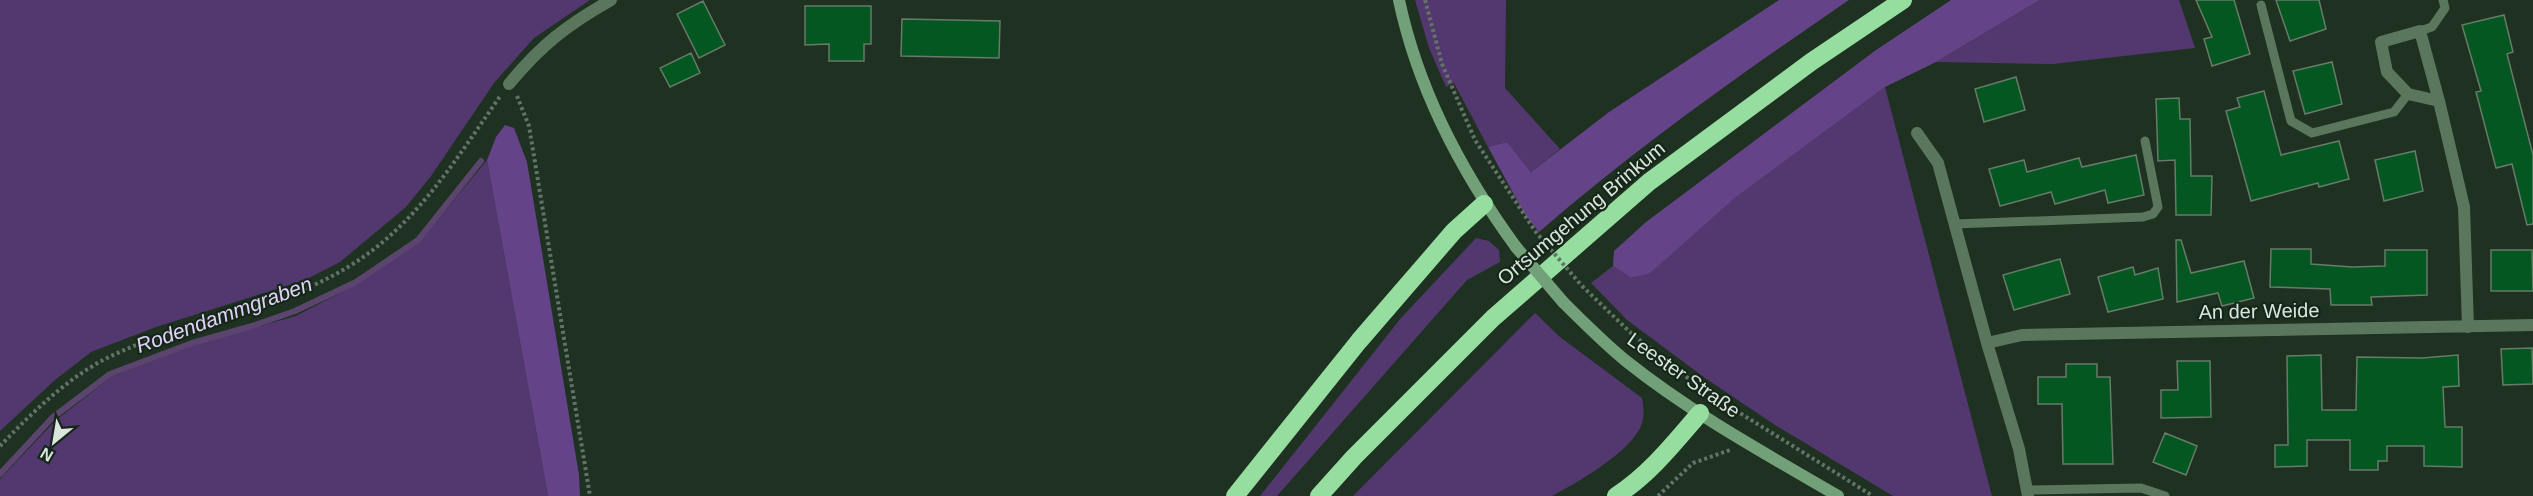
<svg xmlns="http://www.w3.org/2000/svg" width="2533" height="496" font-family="Helvetica,sans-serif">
  <rect width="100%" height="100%" fill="#1f3121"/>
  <path fill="#533870" d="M0 0H590L534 38 494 83 431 176 406 207 340 262 305 280 156 327 91 352 55 380 0 431Z
    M1415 0H1506L1505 88 1560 149 1531 172 1507 142 1488 147 1454 83 1446 87 1429 48Z
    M2040 0H2179L2195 48 2053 64 1936 62Z
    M1885 87 1992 496H1893L1775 425 1705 378 1627 320 1591 283 1613 266 1631 278 1650 272 1735 198Z
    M487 160 548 496H0V479L54 422 111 377 193 345 296 316 357 284 419 242Z
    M1476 238 1489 241 1499 250 1500 262 1467 280 1277 496H1260L1401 318Z
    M1535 313 1560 337 1642 398C1644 410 1645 420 1639 430 1624 456 1578 482 1552 496H1353Z"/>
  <path fill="#644388" d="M1779 0H1849C1742 73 1637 147 1539 232L1524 213 1488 147 1507 142 1531 172 1609 112Z
    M1951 0H2040L1936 62 1885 87 1735 198 1650 273 1631 278 1613 266 1614 251 1646 222 1876 50Z
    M505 125 514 128 527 162 579 475 580 496H548L487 160 496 137Z"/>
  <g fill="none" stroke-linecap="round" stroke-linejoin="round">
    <path stroke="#5b456e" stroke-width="6" d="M0 474 52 418 110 374 192 343 252 326 295 311 356 282 418 240 481 161"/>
  </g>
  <path fill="#045720" stroke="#667b69" stroke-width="1.5" d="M2196 0H2234L2250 54 2212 66 2204 39 2212 37Z
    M2276 0H2319L2326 29 2290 41Z
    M703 1 725 45 699 58 677 14Z
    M805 6H871V44H864V61H829V44L805 45Z
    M2504 15 2513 52 2507 54 2533 155V224L2527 225 2512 164 2496 168 2476 92 2481 91 2462 25Z
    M902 19 1000 21 999 58 901 56Z
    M691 53 700 73 670 87 660 68Z
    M2332 62 2342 104 2305 114 2293 71Z
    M2016 77 2025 110 1984 122 1975 89Z
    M2264 91 2281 155 2339 141 2349 179 2319 187 2318 183 2251 201 2226 111 2240 107 2237 98Z
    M2179 98 2180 119H2190L2191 176H2212L2211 215H2176L2175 160 2158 161 2156 99Z
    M2415 151 2423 191 2384 201 2375 160Z
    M2136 155 2144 195 2108 203 2105 190 2055 204 2051 192 2000 206 1989 169 2024 160 2027 172 2079 158 2082 167Z
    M2176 240H2181L2191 273 2244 261 2254 298 2222 306 2218 293 2177 302Z
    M2271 249H2311V264L2352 267 2385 266V250H2427V295L2371 297 2372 305H2331L2330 289 2270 287Z
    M2491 250H2532L2533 291H2491Z
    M2060 259 2070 294 2014 310 2003 275Z
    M2133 267 2135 275 2158 268 2163 299 2108 312 2098 277Z
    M2532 348 2533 384 2503 385 2501 349Z
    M2321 355 2322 410H2356L2357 357 2422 358 2458 355 2459 386 2443 387 2445 427H2462V467L2424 466V446H2387V461H2378V470H2350V440H2307V466L2275 467V445H2288L2287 356Z
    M2177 361H2210L2211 417 2161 418V390H2178Z
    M2066 364H2097V377H2110L2113 464H2063L2062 404H2038V377H2066Z
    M2165 433 2197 446 2186 475 2153 462Z"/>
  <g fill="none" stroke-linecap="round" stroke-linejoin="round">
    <path stroke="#647366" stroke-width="4" stroke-dasharray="3 3" stroke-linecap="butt" d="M1425 0 1442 64 1475 140 1535 231
      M517 96 529 126 590 496
      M1582 286 1632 334 1703 390 1873 496
      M0 446C31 414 65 380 105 359 182 320 273 313 348 267 416 226 456 159 501 95
      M1658 496 1693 463 1730 450"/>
    <path stroke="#5a765d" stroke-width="9" d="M2261 5 2291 121 2312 133 2394 112 2408 94
      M2420 31 2432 27 2445 8 2443 0
      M1955 224 2143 217 2153 214 2158 207 2145 141
      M2027 490 2141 488 2165 496"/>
    <path stroke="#5a765d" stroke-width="12" d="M509 84C541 45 567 25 611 0
      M2439 101 2420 31 2381 42 2387 72 2408 94 2439 101 2464 207 2468 327
      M1917 133 1938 163 1987 343 2019 449 2028 496
      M1987 343 2022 335 2533 325"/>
    <path stroke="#72a078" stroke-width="12" d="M1399 0C1418 90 1462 173 1516 247
      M1563 302C1583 322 1604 343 1626 361 1691 413 1766 454 1838 496"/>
    <path stroke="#96dea0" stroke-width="18" d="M1235 496 1359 341 1454 231 1484 204
      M1319 496 1354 457 1493 318 1649 182 1811 62 1903 0
      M1616 496C1650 474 1675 442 1700 413"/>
    <path stroke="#647366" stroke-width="4" stroke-dasharray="3 3" stroke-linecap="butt" d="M1535 231 1582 286"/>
    <path stroke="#72a078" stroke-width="12" d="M1516 247 1563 302"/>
  </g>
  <g text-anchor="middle" stroke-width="4.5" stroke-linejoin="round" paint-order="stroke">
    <g font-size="20" fill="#dae5db" stroke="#152718">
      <text transform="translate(1581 213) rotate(-40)" y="7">Ortsumgehung Brinkum</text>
      <text transform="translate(2259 311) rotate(-1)" y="7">An der Weide</text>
      <text transform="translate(1684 375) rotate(35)" y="7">Leester Straße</text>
    </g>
    <g font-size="21" font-style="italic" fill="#e3d2fa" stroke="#152718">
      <text transform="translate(224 315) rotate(-20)" y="7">Rodendammgraben</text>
    </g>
  </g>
  <g transform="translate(54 442) rotate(210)" stroke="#152718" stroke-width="4.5" paint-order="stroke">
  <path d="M0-4.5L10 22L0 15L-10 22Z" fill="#dae5db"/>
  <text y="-9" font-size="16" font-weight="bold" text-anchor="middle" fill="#dae5db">N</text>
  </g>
</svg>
